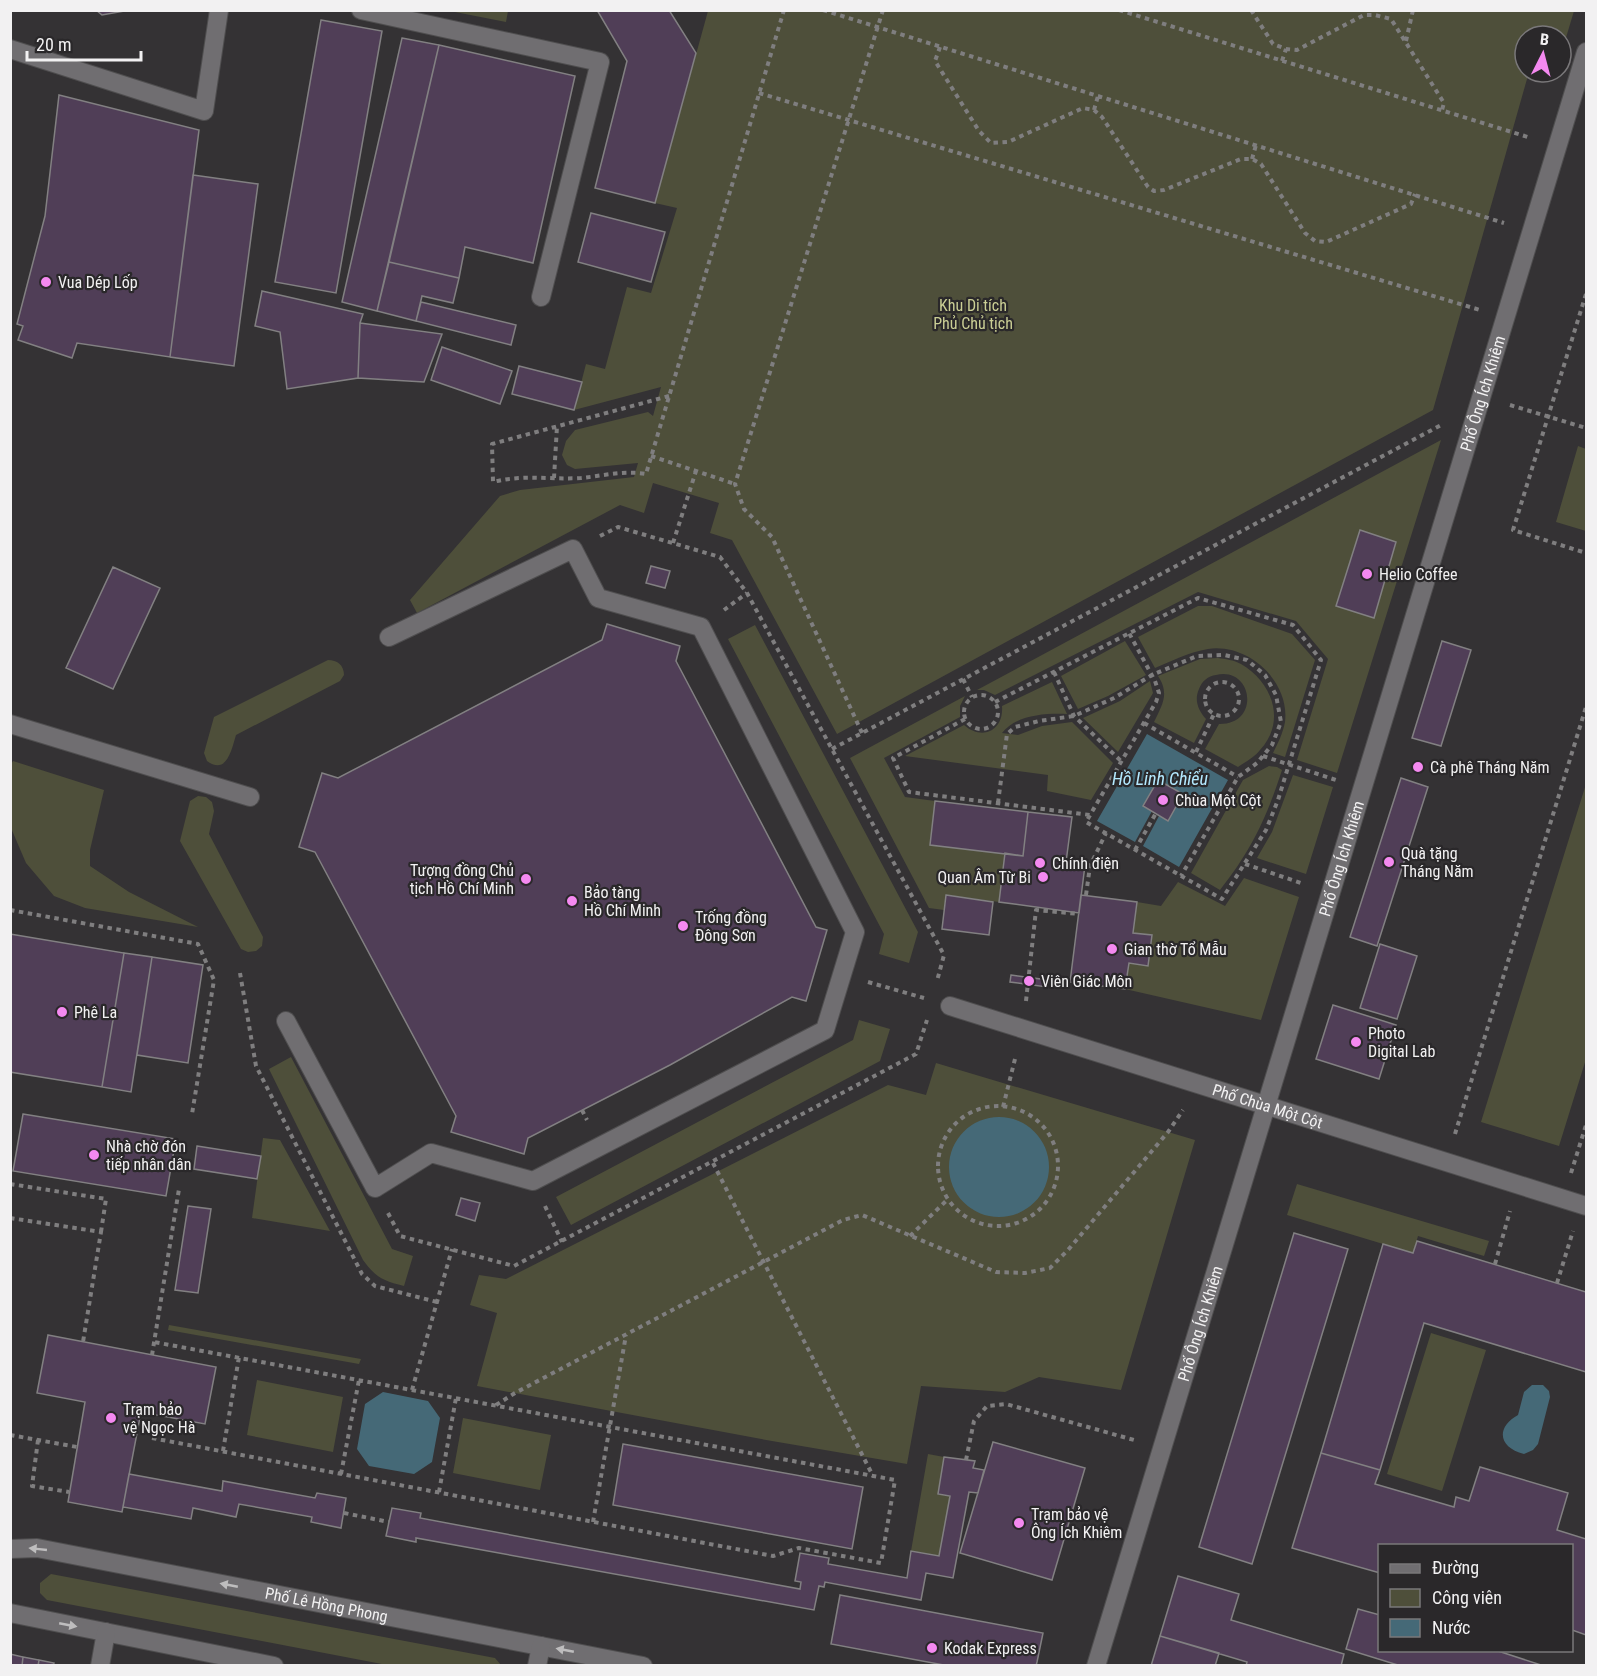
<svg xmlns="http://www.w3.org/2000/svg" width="1597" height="1676" font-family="'Roboto Condensed',sans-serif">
  <rect width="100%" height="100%" fill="#343234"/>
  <path fill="#4e4f3a" d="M450 11H508L506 22Z
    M708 11H1574L1562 51 1561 36H1525V72H1529L1433 410 837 734 732 540 710 533 719 503 653 483 644 513 620 505 417 613 410 600 500 496 520 490 634 477 638 463 575 469 567 465 562 455 566 441 575 430 648 412 653 416 661 387 574 410 586 364 605 369 627 287 651 293 677 208 655 203Z
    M1441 440 1337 773 1297 760 1328 659 1296 621 1198 592 995 695 984 690H977Z
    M1578 446 1586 449V531L1556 522Z
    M1198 606H1212L1292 634 1315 660 1285 757 1273 753C1278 743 1283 733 1285 722 1290 681 1248 643 1208 649 1189 652 1172 661 1155 668L1138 637Z
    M755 625 918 932 909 963 879 954 884 934 728 639Z
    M1125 641 1146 675 1108 696 1078 709 1061 676Z
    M1218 658C1225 659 1234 660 1241 664 1272 682 1287 721 1260 750 1255 757 1245 762 1238 767L1205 749 1219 724C1261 725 1253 666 1216 675 1208 676 1202 681 1199 689 1194 700 1198 710 1206 719L1194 743 1154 722C1162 705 1170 694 1158 676L1200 659Z
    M328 660C337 660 344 665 344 675L340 681 236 735C232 748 227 776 207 761L204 753 214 717Z
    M1150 681 1153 693 1118 752 1083 718 1120 701Z
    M1052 682 1067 714C1045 713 1016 715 1002 733L1018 735 1042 726 1072 722 1113 763 1091 800 1047 791 1048 775 905 756 964 725C982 741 1004 731 1002 706Z
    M965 696 960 706V717L884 758 905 797 935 801 930 845 1005 853 999 902 947 895 944 910 929 908 850 758Z
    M13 761 104 790 90 850V866L129 892 198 927 85 908 54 896 26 863 11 828 10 766Z
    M1269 766 1277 767 1282 770C1266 819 1252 849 1220 890L1191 873 1243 780Z
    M1293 775 1333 787 1306 874 1257 858 1272 832Z
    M1586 784V1059L1559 1146 1481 1122Z
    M198 796 206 797 212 802 214 811 209 834 263 937 262 946 256 951 248 952 241 949 180 841 190 801Z
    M1244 878 1299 897 1261 1020 1125 989 1129 963 1148 965 1152 936 1133 933 1137 902 1161 906 1178 882 1225 906Z
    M859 1020 890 1029 880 1061 571 1225 556 1197 853 1040Z
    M291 1057 392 1249 413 1256 404 1286C384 1281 376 1278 363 1260L269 1069Z
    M936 1063 1195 1140 1121 1390 1039 1377 1005 1392 921 1386 907 1464 772 1441 477 1386 497 1313 470 1305 479 1275 506 1279 888 1085 926 1095Z
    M263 1138 280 1140 330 1231 252 1218Z
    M1297 1184 1489 1241 1484 1256 1418 1236 1413 1253 1287 1215Z
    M169 1325 361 1359 359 1364 168 1330Z
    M1431 1333 1486 1350 1442 1491 1387 1474Z
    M257 1380 343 1397 333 1452 247 1435Z
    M463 1418 551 1435 540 1490 453 1473Z
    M928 1454 944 1457 938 1494 950 1496 939 1556 911 1551Z
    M51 1574 495 1658 501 1665H387L47 1600 40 1593V1583Z"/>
  <path fill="#456977" d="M1147 734 1228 780 1179 867 1143 846 1159 816 1152 811 1135 842 1097 821Z
    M949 1167a50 50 0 1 1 100 0a50 50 0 1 1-100 0Z
    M1532 1385H1543L1549 1391 1550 1397 1538 1444 1533 1450 1524 1454C1499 1448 1495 1428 1518 1415L1524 1392Z
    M383 1392 428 1401 440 1418 432 1462 414 1474 369 1466 357 1449 365 1404Z"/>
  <path fill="#503e57" stroke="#828082" stroke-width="1.5" d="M96 10H130L102 15Z
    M597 10H669L696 53 655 203 595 188 627 61Z
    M321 20 382 31 336 293 275 282Z
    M402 38 439 45 377 311 342 302Z
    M439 45 575 76 533 263 465 247 459 278 389 262Z
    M59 95 199 130 170 357 77 343 72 358 18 340 23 326 17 324 45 216Z
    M193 175 258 184 234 366 170 357Z
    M591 213 665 232 651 282 578 262Z
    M389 262 459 278 453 303 422 296 416 321 377 311Z
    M262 291 363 314 360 323 358 378 287 389 280 332 255 326Z
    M421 302 516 325 511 345 416 321Z
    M360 323 442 334 424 382 358 378Z
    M442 347 512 371 500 404 431 380Z
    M519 366 582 382 574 410 512 394Z
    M1360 530 1396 542 1374 618 1336 606Z
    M651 566 670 571 665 588 646 583Z
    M113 567 160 588 113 689 66 668Z
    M607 624 680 646 676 661 816 927 827 930 806 1001 792 997 670 1065 528 1138 524 1154 451 1132 456 1116 315 852 299 847 322 773 338 778 602 640Z
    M1442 641 1471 650 1441 746 1412 738Z
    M1401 778 1428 787 1377 946 1350 937Z
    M1158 780 1183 794 1168 821 1143 806Z
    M935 801 1028 812 1023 856 930 845Z
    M1028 812 1072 817 1066 862 1085 865 1079 913 999 902 1005 853 1023 856Z
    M946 895 993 902 989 935 942 929Z
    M1081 895 1137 902 1133 933 1152 935 1148 966 1129 963 1125 989 1070 982Z
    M10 934 124 953 102 1087 10 1072Z
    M1380 944 1417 956 1397 1019 1360 1008Z
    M124 953 152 957 131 1092 102 1087Z
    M152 957 203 965 188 1063 137 1055Z
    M1011 975 1048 980 1047 987 1010 982Z
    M1333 1005 1396 1025 1379 1079 1316 1059Z
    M23 1114 176 1139 166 1196 13 1171Z
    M197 1146 261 1156 257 1179 194 1169Z
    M461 1198 480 1203 475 1221 456 1215Z
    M188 1206 211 1209 198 1293 175 1290Z
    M1294 1233 1348 1249 1252 1564 1199 1547Z
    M1417 1241 1586 1292V1372L1424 1323 1380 1470 1321 1453 1383 1244 1413 1253Z
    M48 1335 216 1367 205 1424 141 1412 122 1512 68 1502 85 1402 37 1393Z
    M993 1442 1085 1468 1052 1580 960 1553Z
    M623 1444 863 1487 852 1549 613 1505Z
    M1321 1453 1380 1470 1375 1484 1454 1507 1456 1497 1469 1501 1480 1467 1568 1493 1557 1530 1586 1539V1635L1572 1630V1546H1380V1573L1292 1548Z
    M944 1457 975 1461 973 1468 984 1470 978 1493 969 1492 953 1578 926 1573 921 1600 825 1582 824 1587 819 1586 814 1610 416 1538V1542L386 1536 392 1508 421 1513 420 1518 800 1589 801 1582 795 1581 800 1553 829 1558 828 1564 907 1578 911 1551 939 1556 950 1496 938 1494Z
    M129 1474 222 1491 223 1481 315 1498 317 1493 346 1498 341 1528 311 1522 312 1517 239 1504 236 1517 193 1508 191 1519 123 1507Z
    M1178 1576 1239 1594 1231 1620 1344 1654 1341 1666H1246L1247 1662 1160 1636Z
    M840 1595 1043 1633 1037 1662 1036 1666H949L831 1644Z
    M1358 1609 1380 1615V1650H1495L1544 1666H1401L1346 1649Z
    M1160 1636 1219 1653 1215 1666H1151Z
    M10 1654 23 1657 22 1666H10Z
    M23 1657 39 1660 38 1666H22Z
    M39 1660 54 1663 53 1666H38Z"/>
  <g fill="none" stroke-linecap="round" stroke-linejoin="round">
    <g stroke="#4f4e4f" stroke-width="20">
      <g id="minor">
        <path d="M361 10 600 62 541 297"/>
        <path d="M10 49 204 111 219 10"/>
        <path d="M10 724 250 797"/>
        <path id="s1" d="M950 1006 1586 1206"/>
        <path d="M286 1021 375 1188 431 1153 533 1181 825 1030 855 932 701 627 598 598 573 549 389 637"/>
        <path id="s2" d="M10 1549 37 1548 643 1666"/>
        <path d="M10 1613 274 1666"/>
        <path d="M100 1666 106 1632"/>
        <path d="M537 1666 541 1646"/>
        <path id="s3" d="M1096 1666 1586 52"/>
      </g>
    </g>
    <path stroke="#7f7e7f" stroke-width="4" stroke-dasharray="4.5 4.5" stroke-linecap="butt" d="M823 10 1504 223
      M1119 10 1531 138
      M1251 10 1273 44 1286 49 1297 50 1364 15H1375L1391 19 1444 103 1442 110
      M1406 41 1413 10
      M940 47 935 61 979 131 991 143 1008 142 1083 108 1094 110 1102 117 1148 187 1154 191 1164 190 1241 159H1252L1261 164 1305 233 1315 241 1326 242 1411 204 1415 194
      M1282 61 1286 49
      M759 93 1480 310
      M1094 110 1098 96
      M1252 159 1256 145
      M1586 294 1513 530 1586 553
      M669 396 492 444 493 482C525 474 549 480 581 478 602 476 624 470 646 474L784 10
      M1510 405 1586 428
      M651 456 735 484
      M554 478 557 426
      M600 536 618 527 720 557 747 593 944 955 937 981
      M673 543 696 471
      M724 610 747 593
      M1054 672 1074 716 1122 762
      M963 679 972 697
      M1205 699a17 17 0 1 1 34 0a17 17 0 1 1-34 0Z
      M964 712a17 17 0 1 1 34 0a17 17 0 1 1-34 0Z
      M995 702 1198 598 1293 625 1321 660 1278 800 1266 830 1222 899 1086 822 1156 702 1159 693 1155 681 1129 633
      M965 719 893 758 909 792 1090 815
      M1144 723 1238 777
      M862 733 772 537 744 509 735 484 883 10
      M832 749 1443 424
      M1196 752 1214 714
      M1263 756 1336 780
      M998 803 1007 734 1015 727 1039 721 1074 716 1114 698 1152 675 1197 656 1224 655 1247 660 1265 675 1276 695 1281 722 1272 745 1257 763 1238 777 1181 876
      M1135 850 1156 813
      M1245 864 1304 884
      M1086 895 1090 866 1106 833
      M10 910 198 944 214 980 192 1114
      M240 973 256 1066 362 1274 375 1286 437 1302
      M868 982 924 998
      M1026 1001 1036 910 1079 914
      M938 1166a60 60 0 1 1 120 0a60 60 0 1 1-120 0Z
      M1003 1107 1016 1055
      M582 1110 587 1120
      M1455 1134 1586 707
      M713 1163 873 1476
      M1571 1173 1586 1125
      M10 1184 106 1199 101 1232
      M545 1206 562 1242
      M388 1213 400 1236 514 1266 916 1054 927 1020
      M10 1218 101 1232 83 1342
      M910 1236 948 1199
      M1495 1264 1510 1211
      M1557 1283 1573 1231
      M152 1355 179 1189
      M412 1390 452 1249
      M496 1405 515 1393 843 1220 862 1215 996 1272 1025 1273 1050 1268 1068 1250 1168 1132 1183 1110
      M10 1435 77 1447
      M152 1438 773 1556 799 1548 881 1563 895 1480 154 1342
      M38 1440 32 1486 69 1492
      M223 1451 239 1357
      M966 1460 974 1421 987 1406 1006 1404 1134 1440
      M341 1474 359 1380
      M439 1492 456 1398
      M344 1513 389 1522
      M593 1522 626 1335"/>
    <use href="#minor" stroke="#706e71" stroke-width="18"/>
  </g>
  <defs><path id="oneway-solid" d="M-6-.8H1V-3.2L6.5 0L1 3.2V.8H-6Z" transform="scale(1.5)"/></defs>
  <g fill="#bebdbe">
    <use href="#oneway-solid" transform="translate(38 1549) rotate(-174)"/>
    <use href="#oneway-solid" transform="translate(229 1585) rotate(-169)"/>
    <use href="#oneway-solid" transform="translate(68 1625) rotate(11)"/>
    <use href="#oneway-solid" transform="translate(565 1650) rotate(-169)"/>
  </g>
  <g fill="#f489f0" stroke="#2a282a" stroke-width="2">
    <circle cx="46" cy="282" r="6"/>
    <circle cx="1367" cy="574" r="6"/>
    <circle cx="1418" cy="767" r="6"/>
    <circle cx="1163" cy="800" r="6"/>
    <circle cx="1389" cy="862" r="6"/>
    <circle cx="1040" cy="863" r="6"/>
    <circle cx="1043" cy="877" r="6"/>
    <circle cx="526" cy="879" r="6"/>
    <circle cx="572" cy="901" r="6"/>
    <circle cx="683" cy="926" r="6"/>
    <circle cx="1112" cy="949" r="6"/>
    <circle cx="1029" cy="981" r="6"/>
    <circle cx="62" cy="1012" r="6"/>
    <circle cx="1356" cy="1042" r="6"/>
    <circle cx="94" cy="1155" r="6"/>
    <circle cx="111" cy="1418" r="6"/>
    <circle cx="1019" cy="1523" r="6"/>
    <circle cx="932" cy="1648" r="6"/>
  </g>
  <g text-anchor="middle" stroke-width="4.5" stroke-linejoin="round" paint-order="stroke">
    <g font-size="16" fill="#f2f1f2" stroke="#2a282a" text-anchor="start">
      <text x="58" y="288">Vua Dép Lốp</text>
      <text x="1379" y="580">Helio Coffee</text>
      <text x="1430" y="773">Cà phê Tháng Năm</text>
      <text x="1175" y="806">Chùa Một Cột</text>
      <text x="1401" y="859">Quà tặng<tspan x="1401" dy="18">Tháng Năm</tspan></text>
      <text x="1052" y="869">Chính điện</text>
      <text x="514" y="876" text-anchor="end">Tượng đồng Chủ<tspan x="514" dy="18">tịch Hồ Chí Minh</tspan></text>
      <text x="1031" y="883" text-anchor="end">Quan Âm Từ Bi</text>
      <text x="584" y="898">Bảo tàng<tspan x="584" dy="18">Hồ Chí Minh</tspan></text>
      <text x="695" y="923">Trống đồng<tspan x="695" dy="18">Đông Sơn</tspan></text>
      <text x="1124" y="955">Gian thờ Tổ Mẫu</text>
      <text x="1041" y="987">Viên Giác Môn</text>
      <text x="74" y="1018">Phê La</text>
      <text x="1368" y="1039">Photo<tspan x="1368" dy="18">Digital Lab</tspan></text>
      <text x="106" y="1152">Nhà chờ đón<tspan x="106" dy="18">tiếp nhân dân</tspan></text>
      <text x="123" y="1415">Trạm bảo<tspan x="123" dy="18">vệ Ngọc Hà</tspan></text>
      <text x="1031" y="1520">Trạm bảo vệ<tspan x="1031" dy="18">Ông Ích Khiêm</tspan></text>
      <text x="944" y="1654">Kodak Express</text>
    </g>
    <g font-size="16" fill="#cbcf95" stroke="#2a282a">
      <text x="973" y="311">Khu Di tích<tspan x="973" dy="18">Phủ Chủ tịch</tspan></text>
    </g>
    <g font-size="16" fill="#f2f1f2" stroke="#2a282a">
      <text dy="6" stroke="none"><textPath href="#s3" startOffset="1330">Phố Ông Ích Khiêm</textPath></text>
      <text dy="6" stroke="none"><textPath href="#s3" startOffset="844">Phố Ông Ích Khiêm</textPath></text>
      <text dy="6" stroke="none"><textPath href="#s1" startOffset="333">Phố Chùa Một Cột</textPath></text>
      <text dy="6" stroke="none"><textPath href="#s3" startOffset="358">Phố Ông Ích Khiêm</textPath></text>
      <text dy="6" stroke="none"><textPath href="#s2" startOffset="322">Phố Lê Hồng Phong</textPath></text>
    </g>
    <g font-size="18" font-style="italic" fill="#b4e9ff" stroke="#2a282a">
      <text x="1160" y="785">Hồ Linh Chiểu</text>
    </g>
  </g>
  <rect width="1597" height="1676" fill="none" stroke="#f2f1f2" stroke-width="24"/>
  <rect x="1378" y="1544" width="195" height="108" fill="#2a282a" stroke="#7a787a" stroke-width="1.5"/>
  <rect x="1390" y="1564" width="30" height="9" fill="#706e71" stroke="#7a787a" stroke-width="1.5"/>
  <text x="1432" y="1574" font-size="18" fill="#f2f1f2">Đường</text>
  <rect x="1390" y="1589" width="30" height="18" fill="#4e4f3a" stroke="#7a787a" stroke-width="1.5"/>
  <text x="1432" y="1604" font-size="18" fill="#f2f1f2">Công viên</text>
  <rect x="1390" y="1619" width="30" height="18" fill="#456977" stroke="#7a787a" stroke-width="1.5"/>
  <text x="1432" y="1634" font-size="18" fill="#f2f1f2">Nước</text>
  <g transform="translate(1543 54) rotate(6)"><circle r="28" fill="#2a282a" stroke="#7a787a" stroke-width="1.5"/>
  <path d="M0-4.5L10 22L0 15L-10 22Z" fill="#f489f0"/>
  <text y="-9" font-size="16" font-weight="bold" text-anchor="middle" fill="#f2f1f2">B</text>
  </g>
  <path d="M27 51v9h114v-9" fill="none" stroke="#f2f1f2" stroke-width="3"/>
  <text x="36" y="51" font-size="18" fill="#f2f1f2" stroke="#2a282a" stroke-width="4.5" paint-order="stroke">20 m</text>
</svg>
